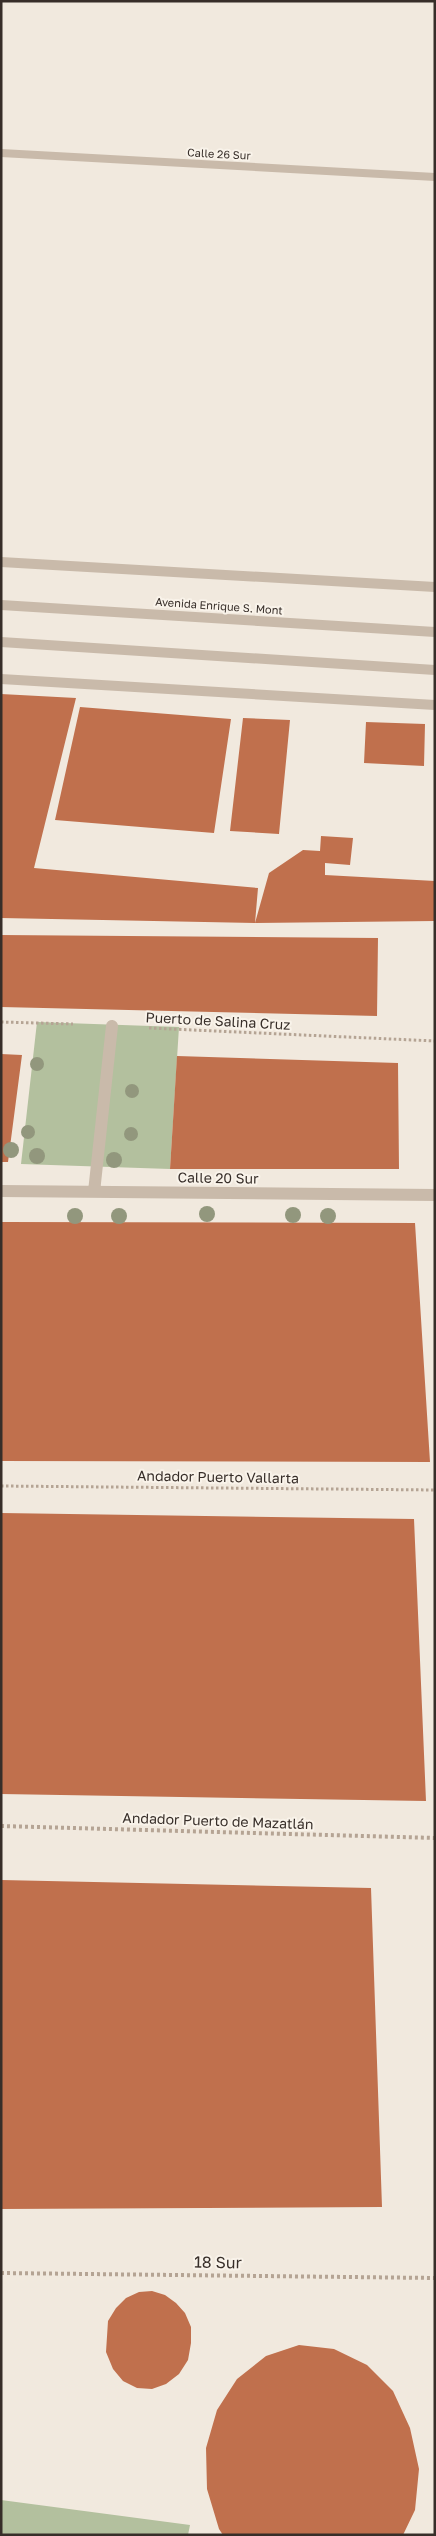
<svg xmlns="http://www.w3.org/2000/svg" width="436" height="2536" font-family="'Golos Text',sans-serif">
  <rect width="100%" height="100%" fill="#f1e9de"/>
  <path fill="#b3c09e" d="M37 1022 179 1027 170 1169 21 1164Z
    M1 2500 190 2525 188 2535H1Z"/>
  <path fill="#c0704d" d="M1 694 76 698 34 868 258 888 255 923 269 873 303 850 320 851 321 836 353 838 350 865 325 863V875L435 881V921L255 923 1 918Z
    M80 707 231 719 214 833 55 820Z
    M243 718 290 720 279 834 230 831Z
    M366 722 425 724 424 766 364 763Z
    M1 935 378 938 377 1016 1 1007Z
    M1 1054 22 1055 8 1162H1Z
    M177 1056 398 1063 399 1169H170Z
    M1 1222 415 1223 430 1462 1 1461Z
    M1 1513 414 1519 426 1801 1 1794Z
    M1 1880 371 1888 382 2207 1 2209Z
    M152 2291 165 2295 176 2303 185 2313 191 2327V2343L188 2360 179 2374 166 2384 152 2389 137 2388 123 2381 113 2369 106 2352 108 2321 116 2308 126 2298 139 2292Z
    M299 2345 334 2349 367 2365 393 2391 410 2428 419 2469 415 2510 403 2535H223L219 2529 207 2489 206 2448 217 2410 237 2379 266 2356Z"/>
  <g fill="none" stroke-linecap="round" stroke-linejoin="round">
    <path stroke="#b5a494" stroke-width="3" stroke-dasharray="2.5 2.5" stroke-linecap="butt" d="M1 1022 73 1024
      M149 1028 435 1041
      M1 1486 435 1490"/>
    <path stroke="#b5a494" stroke-width="4" stroke-dasharray="3 3" stroke-linecap="butt" d="M1 1826 435 1838
      M1 2273 435 2278"/>
    <path stroke="#c9baaa" stroke-width="8" d="M1 153 435 177"/>
    <path stroke="#c9baaa" stroke-width="10" d="M1 562 435 587
      M1 605 435 632
      M1 642 435 670
      M1 679 435 705"/>
    <path stroke="#c9baaa" stroke-width="12" d="M1 1191 435 1195
      M94 1192 112 1026"/>
  </g>
  <g fill="#92977d">
    <circle cx="37" cy="1064" r="7"/>
    <circle cx="132" cy="1091" r="7"/>
    <circle cx="28" cy="1132" r="7"/>
    <circle cx="131" cy="1134" r="7"/>
    <circle cx="11" cy="1150" r="8"/>
    <circle cx="37" cy="1156" r="8"/>
    <circle cx="114" cy="1160" r="8"/>
    <circle cx="207" cy="1214" r="8"/>
    <circle cx="293" cy="1215" r="8"/>
    <circle cx="75" cy="1216" r="8"/>
    <circle cx="119" cy="1216" r="8"/>
    <circle cx="328" cy="1216" r="8"/>
  </g>
  <g text-anchor="middle" stroke-width="4" stroke-linejoin="round" paint-order="stroke">
    <g font-size="11" fill="#372e29" stroke="#f9f3ea">
      <text transform="translate(219 154) rotate(3)" y="4">Calle 26 Sur</text>
      <text transform="translate(219 606) rotate(4)" y="4">Avenida Enrique S. Mont</text>
    </g>
    <g font-size="14" fill="#372e29" stroke="#f9f3ea">
      <text transform="translate(218 1021) rotate(3)" y="5">Puerto de Salina Cruz</text>
      <text transform="translate(218 1178) rotate(1)" y="5">Calle 20 Sur</text>
      <text transform="translate(218 1477) rotate(1)" y="5">Andador Puerto Vallarta</text>
      <text transform="translate(218 1821) rotate(2)" y="5">Andador Puerto de Mazatlán</text>
    </g>
    <g font-size="16" fill="#372e29" stroke="#f9f3ea">
      <text transform="translate(218 2262) rotate(1)" y="6">18 Sur</text>
    </g>
  </g>
  <rect width="436" height="2536" fill="none" stroke="#372e29" stroke-width="5"/>
</svg>
